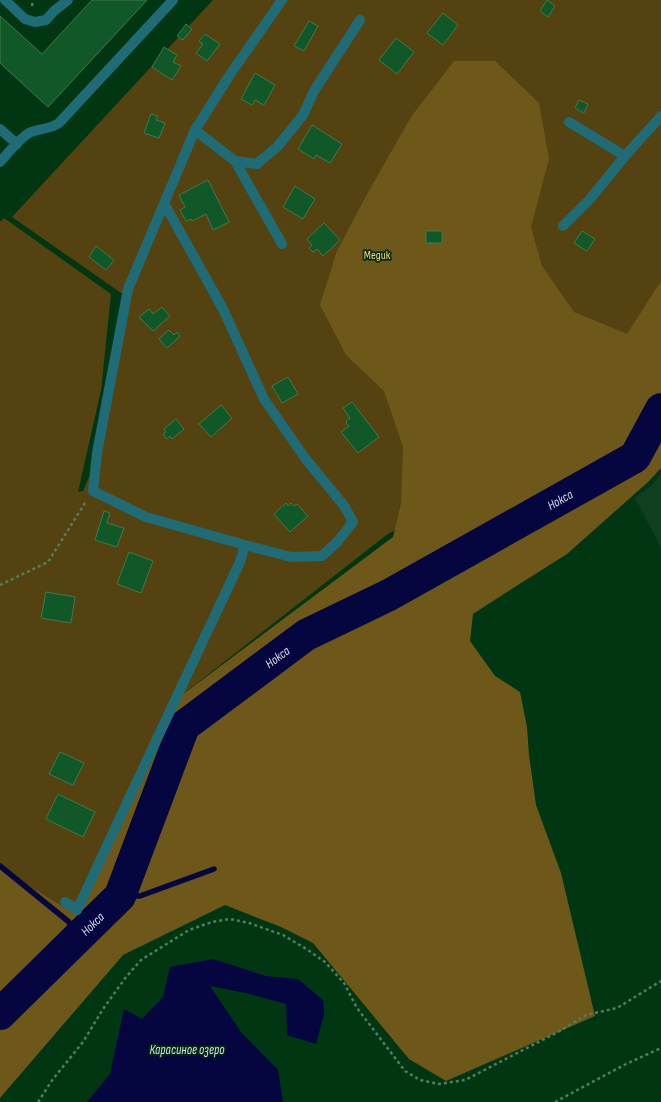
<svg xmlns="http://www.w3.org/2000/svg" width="661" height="1102" font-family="'Sofia Sans Condensed',sans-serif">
  <rect width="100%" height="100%" fill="#003712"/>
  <path fill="#103e1e" d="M661 473V548L635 498 653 484Z"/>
  <path fill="#544310" d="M213 0H661V317L590 434 389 533 178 698 78 917 0 868V222L4 218 111 294 101 390 78 492 83 491 96 461 124 295 12 217Z"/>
  <path fill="#6d581a" d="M454 61H495L539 103 549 159 531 227 542 266 574 312 627 334 661 281V468L648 482 567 554 510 590 473 614 470 641 495 676 520 692 527 727 529 755 536 805 561 873 595 1016 446 1081 409 1059 313 943 281 927 225 905 123 955 0 1098V868L78 916 178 698 393 537 401 504 403 447 384 391 346 355 320 305 337 251 366 196 411 117Z"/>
  <path fill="#05063f" d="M213 959 266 976 298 979 323 1000 324 1014 316 1044 287 1035 286 1004 246 993 210 986 241 1032 278 1070 283 1102H87L110 1074 124 1009 142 1019 163 997 170 967Z"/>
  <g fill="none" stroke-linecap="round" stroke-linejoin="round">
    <path stroke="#05063f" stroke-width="5.5" d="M0 866 69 922 75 940
      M120 896H140L214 869"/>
    <path stroke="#05063f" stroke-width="32" id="s1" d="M0 1014 120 896 184 726 306 635 389 595 635 457 661 409"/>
  </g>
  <path fill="#105828" stroke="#44774f" d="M92 0H147L48 107 0 63V16L42 54Z
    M547 0 555 6 548 17 540 11Z
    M443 13 458 25 443 45 427 33Z
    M309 21 318 26 304 51 294 46Z
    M186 24 192 29 183 40 177 36Z
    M205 34 220 44 207 61 196 53 203 44 199 41Z
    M396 38 414 52 397 74 379 60Z
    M164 47 177 55 173 62 181 66 172 80 152 67Z
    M255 73 275 85 264 105 255 100 252 105 241 99Z
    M579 100 588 104 584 113 575 108Z
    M151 114 158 116 156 120 165 123 159 138 144 133Z
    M312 125 342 144 330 163 316 155 314 159 298 149Z
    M208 180 229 222 213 230 206 214 192 221 191 219 186 221 180 210 185 207 179 195Z
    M295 186 315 199 303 219 283 207Z
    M324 223 340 240 323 256 317 249 313 252 309 248 312 245 307 239Z
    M426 231H442V243H426Z
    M582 231 595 239 587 251 574 243Z
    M96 246 114 260 106 270 89 257Z
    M162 307 170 316 153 331 139 317 149 309 153 314Z
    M169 330 174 335 177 332 180 336 167 348 159 339Z
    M288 377 298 394 282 403 272 386Z
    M352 402 379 437 358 453 341 432 349 426 346 423 347 420 350 418 343 408Z
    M221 405 232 418 211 437 199 424Z
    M176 419 184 429 172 439 170 436 167 439 163 434 166 432 164 429Z
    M286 503 288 506 291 503 294 506 297 504 308 516 290 532 274 514Z
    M104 511 110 513 107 523 124 528 117 547 95 540Z
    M129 552 153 561 141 593 117 584Z
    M46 592 75 597 71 623 41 618Z
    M60 752 84 763 73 785 49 774Z
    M58 794 95 812 83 837 46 819Z"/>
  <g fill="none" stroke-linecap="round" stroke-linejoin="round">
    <path stroke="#527d5e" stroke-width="2.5" stroke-dasharray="3 3" stroke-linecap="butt" d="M32 6 33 0
      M0 585 48 562 85 503
      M38 1102 53 1079 83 1042 103 1009 126 977 141 960 189 930 212 922 230 919 249 923 283 935 308 950 325 962 344 983 357 1008 405 1071 420 1080 439 1084 465 1080 558 1032 586 1015 617 1008 661 981
      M555 1102 626 1064 661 1048"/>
    <path stroke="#1f6c77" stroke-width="10" d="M5 0 25 19 35 22 46 20 54 11 68 0
      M569 122 625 156 661 116
      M0 129 17 144
      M195 130 235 161 257 164 278 146 303 115 314 91 360 20
      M235 161 282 244
      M0 162C8 153 19 139 29 133 39 128 49 130 59 123L173 0
      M164 203 223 309 264 399 305 458 345 507 353 522 338 541 322 556 291 557 245 545
      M563 226 590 199 625 156
      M65 902 77 910 124 809 240 562 245 545 146 517 93 491 97 453 128 289 195 130 229 76 282 0"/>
  </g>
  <g text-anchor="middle" stroke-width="3.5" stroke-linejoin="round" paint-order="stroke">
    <g font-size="12" fill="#fcd468" stroke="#022b0f">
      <text x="377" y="259">Медик</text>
    </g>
    <g font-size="13" font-style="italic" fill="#d4dbed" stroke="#022b0f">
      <text dy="5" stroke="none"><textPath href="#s1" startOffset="790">Нокса</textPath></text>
      <text dy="5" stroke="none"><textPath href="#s1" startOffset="466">Нокса</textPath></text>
      <text dy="5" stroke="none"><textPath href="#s1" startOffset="129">Нокса</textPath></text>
      <text x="187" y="1054">Карасиное озеро</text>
    </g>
  </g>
</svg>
